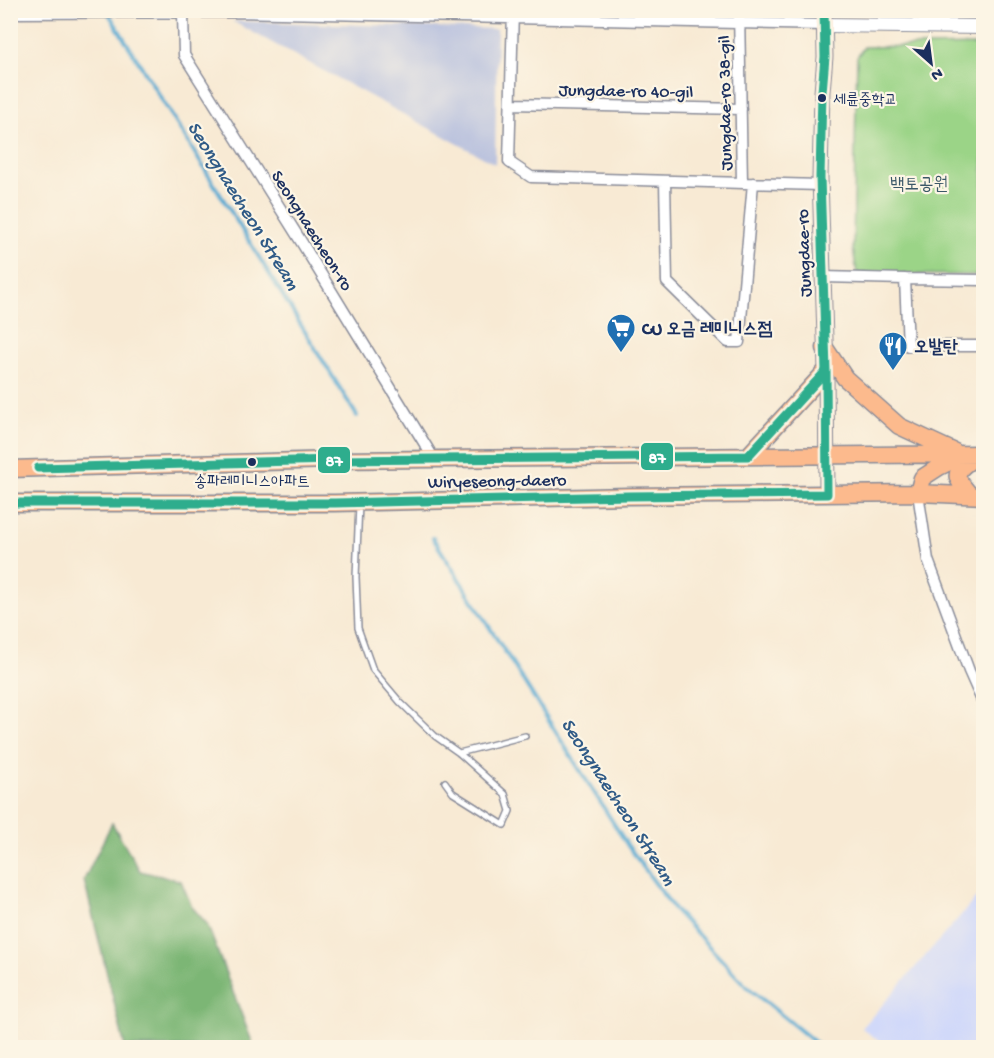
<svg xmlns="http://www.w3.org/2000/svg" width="994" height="1058" font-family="'Gochi Hand','Poor Story',sans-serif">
  <rect width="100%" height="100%" fill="#fcf5e5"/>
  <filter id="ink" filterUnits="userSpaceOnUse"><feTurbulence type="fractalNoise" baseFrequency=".0167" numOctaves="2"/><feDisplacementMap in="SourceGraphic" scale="12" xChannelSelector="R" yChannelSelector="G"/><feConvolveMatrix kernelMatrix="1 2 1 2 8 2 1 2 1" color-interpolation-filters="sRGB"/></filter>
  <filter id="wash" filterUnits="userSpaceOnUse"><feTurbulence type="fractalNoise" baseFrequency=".008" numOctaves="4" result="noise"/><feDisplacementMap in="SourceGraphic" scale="24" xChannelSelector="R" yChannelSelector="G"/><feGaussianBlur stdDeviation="1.35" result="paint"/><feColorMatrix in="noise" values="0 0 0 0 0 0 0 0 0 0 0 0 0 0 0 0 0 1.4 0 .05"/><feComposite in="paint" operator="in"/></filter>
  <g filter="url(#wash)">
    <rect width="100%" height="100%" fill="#f8ead4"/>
    <path fill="#d1d9f9" d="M983 890V1047H886L862 1028Z"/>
    <path fill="#bbc3de" d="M232 21 497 29 495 164Z"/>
    <path fill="#9bd487" stroke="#5b8272" stroke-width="1.5" d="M983 45V275L857 274 853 248 857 57 864 47Z"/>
    <path fill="#7cb674" stroke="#4c7269" stroke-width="1.5" d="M112 823 140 871 181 881 192 907 207 924 254 1047H125L84 880Z"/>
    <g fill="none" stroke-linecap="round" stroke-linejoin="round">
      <path stroke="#55a9d1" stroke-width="4" d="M109 14 357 416
        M433 538 628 846 674 909 746 986 822 1048"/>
    </g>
  </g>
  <g filter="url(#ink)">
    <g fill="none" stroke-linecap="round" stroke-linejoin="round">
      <g stroke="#8a8c99" stroke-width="8">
        <path id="service" d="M359 504 356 577 358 628 373 670 400 702 435 736 459 753 505 794 510 811 504 825 453 793 445 782
          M459 753 525 736"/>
      </g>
      <g stroke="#8a8c99" stroke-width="13">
        <path id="minor" d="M513 10 509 162 531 177 820 185
          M739 10 742 183
          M934 10 935 26
          M10 13 236 12 825 25
          M183 13 184 55 302 243 434 459
          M511 104 741 109
          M665 181 667 282 728 342H739L753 183
          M823 277 905 279 908 346H984
          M905 279 984 280
          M918 493 928 560 969 671 984 705"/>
      </g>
      <g stroke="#8a8c99" stroke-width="16">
        <path id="tertiary" d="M825 25 984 27"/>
      </g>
      <g stroke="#8a8c99" stroke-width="17">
        <path id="secondary" d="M824 10 825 57 822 92 820 177 826 371 827 494"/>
      </g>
      <g stroke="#8a8c99" stroke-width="19">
        <path id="primary" d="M825 348 845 378 899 426 955 452
          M748 456 826 371
          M10 469C118 466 226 462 333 460 550 456 767 458 984 454
          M918 493 922 478 939 467 959 457
          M970 495C967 491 960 484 958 478 955 469 971 460 977 456
          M10 503H335L629 496 918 493 984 496"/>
      </g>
      <use href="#service" stroke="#fff" stroke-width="5"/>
      <use href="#minor" stroke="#fff" stroke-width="10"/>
      <use href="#tertiary" stroke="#fff" stroke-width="14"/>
      <use href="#secondary" stroke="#fee3d1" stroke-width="15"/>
      <use href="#primary" stroke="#fcba8d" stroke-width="16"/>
      <g stroke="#fcf5e5" stroke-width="14">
        <path id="bus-1" d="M38 468 334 460 748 456 826 371
          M10 503H335L629 496 827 494 826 371 820 177 822 92 825 57 824 10"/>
      </g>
      <use href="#bus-1" stroke="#2ead8d" stroke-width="9"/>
    </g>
  </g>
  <defs>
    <g id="supermarket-pin" transform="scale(1.5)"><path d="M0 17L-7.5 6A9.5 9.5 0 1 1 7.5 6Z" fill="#1f6fb2" stroke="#fcf5e5"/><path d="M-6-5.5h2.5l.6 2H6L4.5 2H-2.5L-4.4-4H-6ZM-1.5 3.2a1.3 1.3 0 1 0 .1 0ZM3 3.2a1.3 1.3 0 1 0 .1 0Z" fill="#fff"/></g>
    <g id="restaurant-pin" transform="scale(1.5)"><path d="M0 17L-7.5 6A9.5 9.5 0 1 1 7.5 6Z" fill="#1f6fb2" stroke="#fcf5e5"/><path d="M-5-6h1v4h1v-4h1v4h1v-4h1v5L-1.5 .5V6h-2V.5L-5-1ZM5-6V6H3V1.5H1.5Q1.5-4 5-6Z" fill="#fff"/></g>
  </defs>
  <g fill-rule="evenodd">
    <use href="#supermarket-pin" x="621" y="328"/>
    <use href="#restaurant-pin" x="893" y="346"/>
  </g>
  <g fill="#1b2f5e" stroke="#fcf5e5" stroke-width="2">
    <circle cx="822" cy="98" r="5"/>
    <circle cx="252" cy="462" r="5"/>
  </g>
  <g text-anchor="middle" stroke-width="4.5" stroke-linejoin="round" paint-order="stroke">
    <g font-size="16" fill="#1b2f5e" stroke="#fcf5e5" text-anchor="start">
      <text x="833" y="104">세륜중학교</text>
      <text x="252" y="486" text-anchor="middle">송파레미니스아파트</text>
    </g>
    <g font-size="18" fill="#1b2f5e" stroke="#fcf5e5">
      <text transform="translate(626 90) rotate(1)" y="6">Jungdae-ro 40-gil</text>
      <text transform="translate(724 103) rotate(-91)" y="6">Jungdae-ro 38-gil</text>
      <text transform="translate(313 230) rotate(58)" y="6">Seongnaecheon-ro</text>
      <text transform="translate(803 253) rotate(-92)" y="6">Jungdae-ro</text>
      <text transform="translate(497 480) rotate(-1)" y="6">Wiryeseong-daero</text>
    </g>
    <g font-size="18" fill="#3b5868" stroke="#fcf5e5">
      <text x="919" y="189">백토공원</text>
    </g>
    <g font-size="18" font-weight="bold" fill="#1b2f5e" stroke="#fcf5e5" text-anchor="start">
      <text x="642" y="334">CU 오금 레미니스점</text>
      <text x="914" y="352">오발탄</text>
    </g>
    <g font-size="20" font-style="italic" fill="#2f5a86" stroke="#fcf5e5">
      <text transform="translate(245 205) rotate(58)" y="7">Seongnaecheon Stream</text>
      <text transform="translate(620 801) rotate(57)" y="7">Seongnaecheon Stream</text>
    </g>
  </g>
  <g stroke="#fcf5e5" stroke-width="2">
    <rect x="640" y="442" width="34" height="29" rx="6" fill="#2ead8d"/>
    <rect x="317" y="446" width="34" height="28" rx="6" fill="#2ead8d"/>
  </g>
  <g font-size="16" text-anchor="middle" font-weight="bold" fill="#fff">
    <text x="657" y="463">87</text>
    <text x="334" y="466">87</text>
  </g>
  <rect width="994" height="1058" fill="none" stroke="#fcf5e5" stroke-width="36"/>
  <g transform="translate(931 63) rotate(152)" stroke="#fcf5e5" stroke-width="4.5" paint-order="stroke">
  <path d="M0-4.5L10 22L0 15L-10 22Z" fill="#1b2f5e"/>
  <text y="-9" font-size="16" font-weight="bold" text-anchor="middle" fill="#1b2f5e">N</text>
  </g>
</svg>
